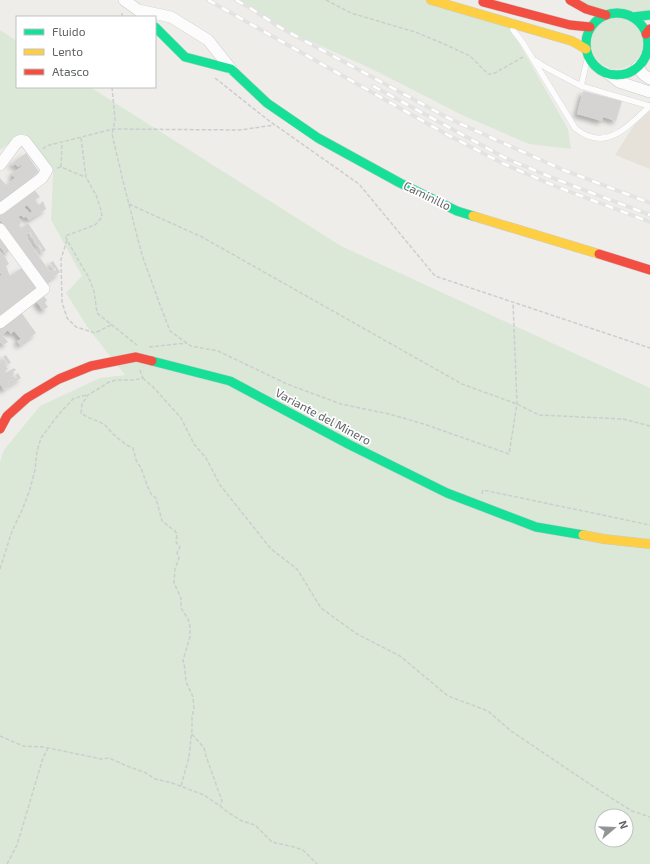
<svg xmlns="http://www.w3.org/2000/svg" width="650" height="864" font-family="'Exo 2',sans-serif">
  <defs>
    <filter id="shadow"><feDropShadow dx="-3.5" dy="3.5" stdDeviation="2" flood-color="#0004"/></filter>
  </defs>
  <rect width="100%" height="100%" fill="#efedea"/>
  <path fill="#e7e2d9" d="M650 100V169L615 155Z"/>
  <path fill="#dbe8d8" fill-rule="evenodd" d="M236 0H425L507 22 568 129 571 149 529 144 464 116 372 69 281 28 250 8Z
    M570 0H650V15L612 13Z
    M591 43a26 26 0 1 1 52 0a26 26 0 1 1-52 0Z
    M0 30 17 41V87H90L341 246 650 388V864H0V462L4 450 40 406 100 378 125 375 88 328 66 293 82 276 51 220 53 173 24 133 0 150ZM602 816H626V840H602Z"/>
  <path fill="#d6d4d3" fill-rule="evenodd" filter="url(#shadow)" d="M583 91 622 101 616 121 603 117 602 121 577 114Z
    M26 153 39 172 0 203V178L6 185 15 178 12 174 22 166 21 165 18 167 15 164 13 166 11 164Z
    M33 188 40 197 35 200 39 205 43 201 46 209 29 220 26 216 24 218 21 215 18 217 22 222 20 223 21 224 19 225 21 228 28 223 46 250 42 253 40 250 42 249 39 245 37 246 34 242 35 241 33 237 32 238 30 236 32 235 30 232 26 235 28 238 27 239 50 272 52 270 54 271 56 270 55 268 54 269 50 263 53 261 60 272 45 283 0 220V214ZM27 205 32 211 30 213 24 207Z
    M0 237 10 250 6 254 0 246Z
    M0 251 3 255H4L9 264 6 266 10 276 23 267 38 288 0 317V276L2 275 0 273Z
    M43 295 47 300 45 303 48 307 43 310 36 301Z
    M21 312 36 333 20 345 17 341 21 339 14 331 11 334 8 330 2 335 8 342 3 345 1 342 0 343V328Z
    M6 355 11 363 8 364 3 357Z
    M2 361 8 369 5 371 6 373 14 368 16 370 13 372 14 374 6 382 9 386 4 390 0 384V363Z
    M18 373 21 378 10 385 8 382 13 379V380L17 378 15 375Z"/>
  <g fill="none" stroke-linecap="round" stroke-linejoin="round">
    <g stroke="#cbcbca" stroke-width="6">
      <path id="lane" d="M513 30 523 43 575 128C579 131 584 135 588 136 613 146 633 121 650 106
        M536 61 545 67 581 86 650 106
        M581 86 588 56"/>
    </g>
    <g stroke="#cbcbca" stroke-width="12">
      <path id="street" d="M124 0 138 10 143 15
        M138 10 171 17 208 40 231 69
        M637 67 644 75 650 79
        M609 74 619 82 650 92
        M0 165 17 142 21 140 25 141 47 170 42 178 0 209
        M0 229 44 289 0 323"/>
    </g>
    <g stroke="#cbcbca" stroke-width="10">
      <path id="fast" d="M586 44a31 31 0 1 1 62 0a31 31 0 1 1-62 0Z
        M633 17 650 15
        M155 27 185 57 231 69 267 103 318 138 400 183 457 211 473 216
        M152 361 230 381 350 445 447 493 536 527 583 535"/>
    </g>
    <g stroke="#cbcbca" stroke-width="10">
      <path id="slow" d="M431 0 572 41 586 49
        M473 216 599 254
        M583 535 604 539 650 544"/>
    </g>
    <g stroke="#cbcbca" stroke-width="10">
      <path id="jam" d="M570 0 586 9 606 15
        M483 2 570 25 590 27
        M646 34 650 29
        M599 254 650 270
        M0 429 7 416 27 398 59 379 91 366 136 357 152 361"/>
    </g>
    <path stroke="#cbcecd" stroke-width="1.5" stroke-dasharray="4 2" stroke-linecap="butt" d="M326 0 351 13 415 32 442 43 470 56 488 74H493L523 57
      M122 17V12
      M215 78 268 120 359 184 435 276 650 348
      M112 87 115 120 112 134 123 181 142 255 159 302 170 331 191 346 218 351 287 384 341 404 389 414 424 424 509 454 517 404 513 302
      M81 138 86 177 96 195 101 210 102 217 95 225 65 236 80 263 88 276 94 291 97 313 137 345
      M43 149 46 146 113 129 240 130 274 125
      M61 167 62 143
      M57 168 61 167 85 177
      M129 204 202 237 462 384 517 404 539 415 623 419 650 426
      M67 240 61 259 62 302 67 318 76 327 95 333 111 325
      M149 347 187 343
      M140 370 143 378 134 380H116L109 382 98 389 88 395 82 404 81 413C88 419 99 420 106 426 108 428 110 431 112 433 119 439 125 445 133 448L136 460 141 468 147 485 151 494 156 498 162 521 175 531 177 534 176 542 180 547 177 553 179 558 175 569 174 583 181 598V608L188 619 190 626V637L183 660 185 669 186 682 193 697 194 709 192 717V730L189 757 181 786
      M143 378 156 390 181 418 194 444 206 458 220 485 271 549 297 569 321 608 357 634 400 656 448 696 488 711 511 731 597 789 632 811 650 817
      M482 494 483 490 650 525
      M0 569 12 531 23 508 30 489 35 470 37 451 41 438 58 415 73 399 82 396 88 395
      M192 734 204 748 206 756 222 801 220 806
      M0 736 23 746 44 747 101 759 109 758 127 766 146 773 155 779 172 783 204 795 220 806 229 813 242 821 255 825 272 842 294 847 303 850 317 864
      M7 864 17 845 43 758 48 748"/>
    <use href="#lane" stroke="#fdfcfc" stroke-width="5.5"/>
    <use href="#street" stroke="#fdfcfc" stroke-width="11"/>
    <use href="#fast" stroke="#16e098" stroke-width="9"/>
    <use href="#slow" stroke="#ffcf43" stroke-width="9"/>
    <use href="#jam" stroke="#f24e42" stroke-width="9"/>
    <g stroke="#e3e3e2" stroke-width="4">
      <path id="rail" d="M208 0 446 134 504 164 555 186 650 222
        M236 0 250 8 281 28 452 120 561 169 650 203
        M373 86 507 159 558 180 650 215"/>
    </g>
    <use href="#rail" stroke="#fff" stroke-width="2.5" stroke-dasharray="8" stroke-linecap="butt"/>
  </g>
  <g text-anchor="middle" stroke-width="3.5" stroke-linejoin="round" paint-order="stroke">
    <g font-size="12" fill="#606467" stroke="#fff">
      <text transform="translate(427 196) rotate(26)" y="4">Caminillo</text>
      <text transform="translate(323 417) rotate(28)" y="4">Variante del Minero</text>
    </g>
  </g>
  <rect x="16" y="16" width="140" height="72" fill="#ffffff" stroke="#bfc1c2"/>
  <rect x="24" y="29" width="20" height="6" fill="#16e098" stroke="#bfc1c2"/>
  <text x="52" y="36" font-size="12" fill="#606467">Fluido</text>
  <rect x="24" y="49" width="20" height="6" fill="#ffcf43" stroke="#bfc1c2"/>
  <text x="52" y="56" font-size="12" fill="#606467">Lento</text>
  <rect x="24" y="69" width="20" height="6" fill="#f24e42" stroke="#bfc1c2"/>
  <text x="52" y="76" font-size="12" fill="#606467">Atasco</text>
  <g transform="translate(614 828) rotate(71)"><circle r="19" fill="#ffffff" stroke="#bfc1c2"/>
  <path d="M0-3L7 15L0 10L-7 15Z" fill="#929495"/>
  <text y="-6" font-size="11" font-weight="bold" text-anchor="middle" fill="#606467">N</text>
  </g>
</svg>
